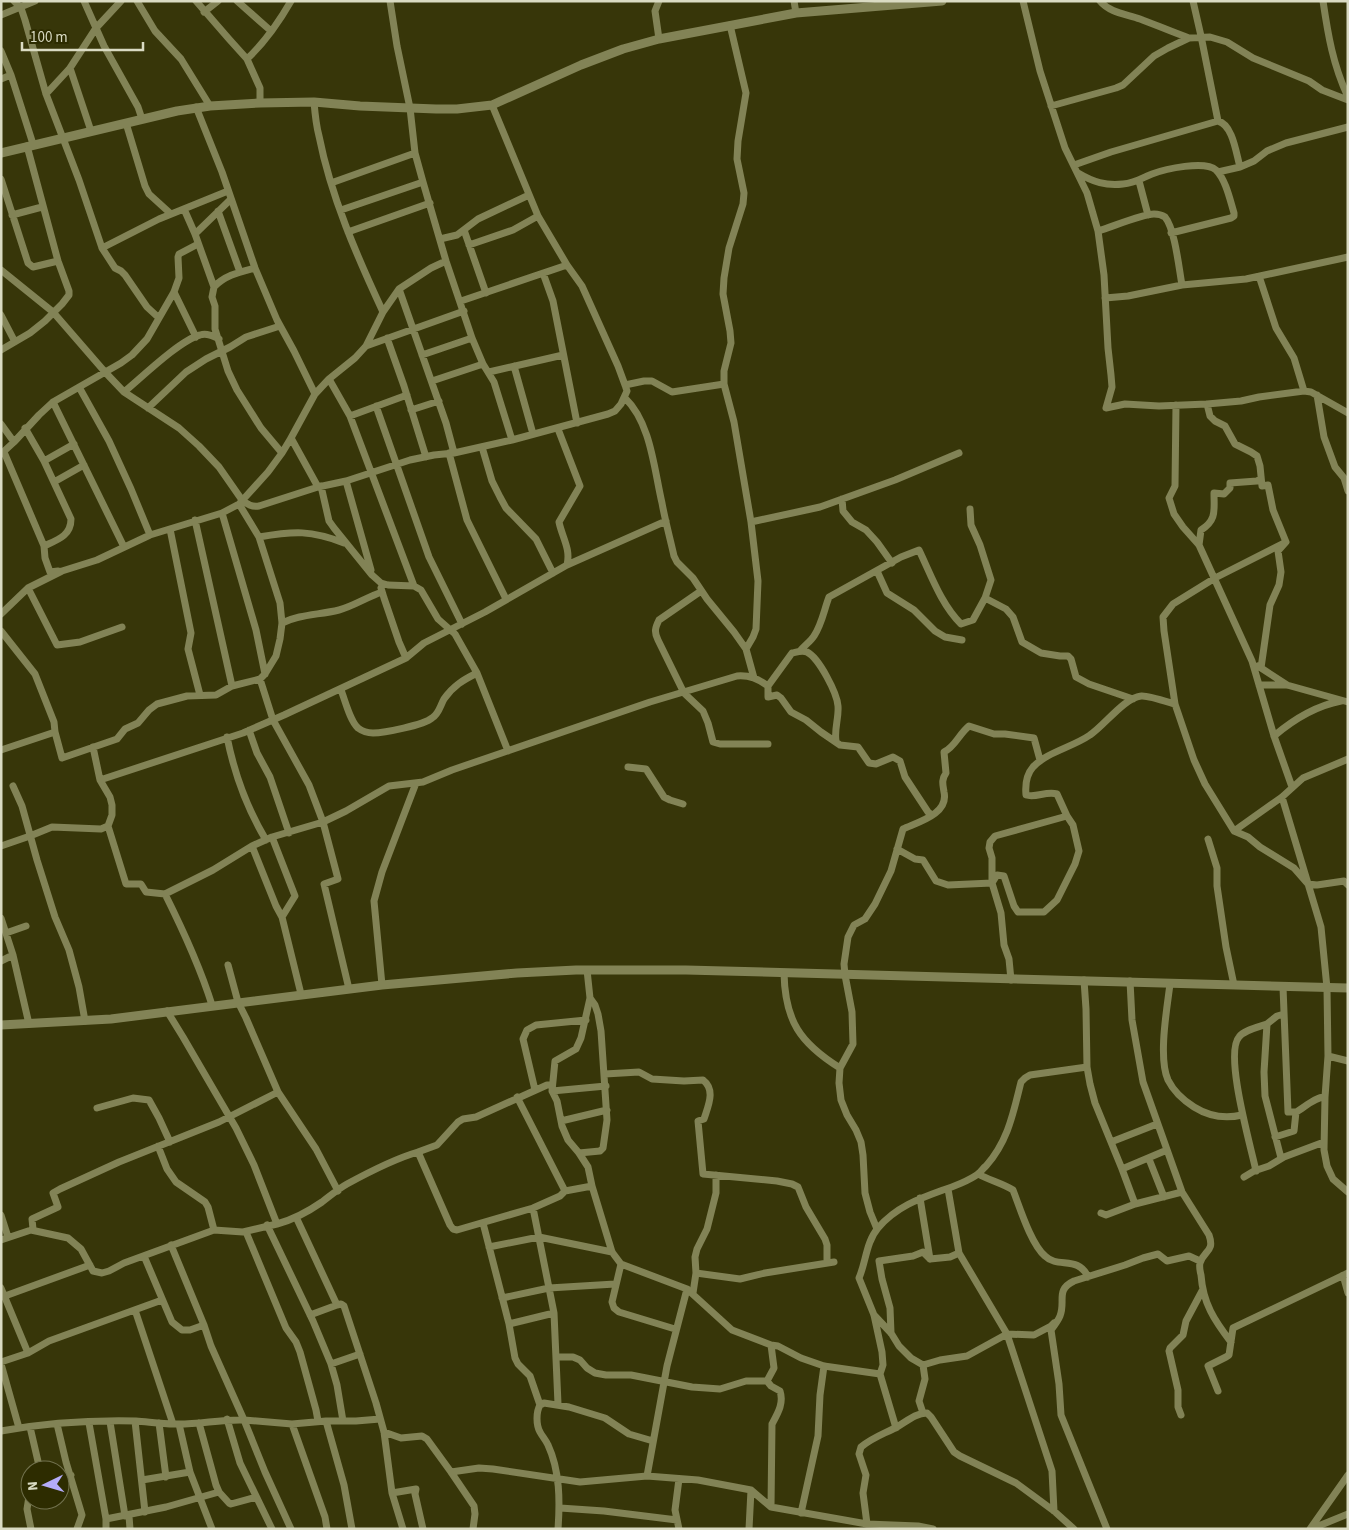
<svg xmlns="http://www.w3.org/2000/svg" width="1349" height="1530" font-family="'Source Sans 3',sans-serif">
  <rect width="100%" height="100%" fill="#373609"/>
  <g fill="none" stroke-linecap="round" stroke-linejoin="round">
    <path stroke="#828356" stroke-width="7" d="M14 1 21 8 25 20 46 94 79 180 102 248 115 268 121 271 125 275 147 307 159 318
      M84 1 104 46 138 107 142 119
      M137 1 155 31 181 59 210 106
      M196 1 229 39 247 59 260 88V103
      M237 1 271 31
      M390 1 397 46 410 108 415 153 423 182 446 261 472 338 483 364 494 382 512 440
      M659 1 655 11 659 39
      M794 1 796 13
      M1023 1 1040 71 1065 148 1087 193 1098 231 1104 275 1108 348 1111 375 1112 387 1106 408 1125 404 1159 406 1207 404 1241 401 1259 397 1304 391 1311 392 1348 413
      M1100 1C1110 13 1126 14 1140 19 1156 25 1172 32 1189 38
      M1193 1 1201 36 1218 121
      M1323 1C1328 35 1333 65 1348 97
      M204 12 218 1
      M1 15 35 1
      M730 25 746 93 738 141 737 159 744 193 743 204 729 248 724 278 723 294 730 331 731 343 724 371V384L734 422 751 522 758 581 756 629 753 637 746 649
      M1 51 11 75 33 144
      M247 59C265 42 279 22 291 1
      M70 68 91 131
      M1 79 11 75
      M46 94 70 68 96 28 121 1
      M314 102C315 114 316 125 319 136 331 197 357 256 383 312
      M1051 106 1116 88 1123 85 1154 56 1168 48 1189 38 1210 37 1227 42 1253 58 1309 81 1322 90 1348 100
      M196 107 222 172 255 268 277 320 294 351 315 394
      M126 123 145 186 149 194 171 214
      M1074 165 1111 152 1218 121C1233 125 1236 153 1240 167
      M1218 172 1240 167 1254 161 1267 151 1286 143 1348 127
      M1078 173C1093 182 1106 186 1123 184 1136 183 1141 178 1152 174 1165 169 1205 160 1216 170 1226 180 1230 200 1234 213V216L1231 218 1171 233
      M1 179 28 263 33 267 58 261
      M1139 181 1148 215
      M331 183 415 153
      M184 209 195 234 214 287 212 297 215 306V329L228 371 237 390 261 428 282 453
      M341 210 423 182
      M218 211 240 272
      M12 215 42 207
      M464 230 486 293
      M1098 231C1112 227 1142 214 1154 214 1158 214 1162 215 1165 217 1175 229 1179 269 1182 285
      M348 232 430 203
      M195 234 231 199
      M440 239 457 235 478 219 529 195
      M469 245 513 230 538 216
      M102 248 159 219 228 191
      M1 270 53 312 105 372 124 392 179 428 199 446 219 467 242 500C248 505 252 507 259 506L318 487 346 481 410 460 434 455 454 453 512 440 608 414 615 411 621 404 627 391 625 385 618 366 582 286 567 265 538 216 492 105
      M543 273 553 301 577 423
      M1259 276 1276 328 1294 358 1304 391
      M214 287C225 275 240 272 255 268
      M399 289 446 423 454 453
      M174 292 196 337
      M1105 298 1128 296 1182 285 1246 279 1348 257
      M461 301 567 265
      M1 315 15 342
      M387 338 404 386 426 457
      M366 346 464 311
      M1 350 30 333 45 321 62 304 69 295V291L58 261 27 146
      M422 355 472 338
      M514 366 533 434
      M489 372 563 355
      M329 379 350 416 414 586
      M432 381 483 364
      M625 385 644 381H652L672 392 724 384
      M79 387 109 441 131 489 150 535
      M124 392C141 378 180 340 200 335 207 333 213 336 219 339
      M1317 395 1324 437 1335 467 1344 478 1348 491
      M625 398C651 423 654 469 662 503 665 520 670 538 674 556L677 562 693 578 707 599 734 632 746 649 754 678
      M53 402 124 547
      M1207 404 1210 416 1215 421 1225 426 1235 444 1251 452 1257 456 1260 466 1262 486 1268 485 1273 510 1286 542 1278 551 1281 572 1279 585 1270 605 1261 668
      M1176 405 1175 486 1169 498 1174 514 1183 527 1199 545 1252 661 1274 736 1292 787
      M376 406 429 557 462 624
      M148 408 186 372 206 359 230 347 246 337 280 326
      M411 410 439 401
      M350 416 407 395
      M1 424 14 442
      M25 428 44 461 71 519C71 536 57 540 44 546
      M558 429 580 486 559 522C562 537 571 549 567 565
      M291 438 318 487
      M482 447 492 481 500 497 506 508 536 539 553 573
      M4 452 44 546 45 558 50 572 58 571
      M449 453 467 520 506 599
      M1 454 14 442 39 415 53 402 121 363 132 355 147 339 174 292 179 278 178 257 179 254 198 244
      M44 461 74 444
      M346 481 371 570
      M54 482 84 465
      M321 486 329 521 334 528 372 575 381 583 388 585 414 586 421 590 438 619 455 634 477 673 508 751
      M842 499 843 511 852 522 866 530 877 542 892 563
      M222 513 256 630 265 674
      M195 520 232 686
      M751 522 820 507 895 480 959 453
      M170 529 191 633 188 649 200 695
      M259 537C294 531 311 530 344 543
      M1286 542 1215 578 1173 604 1163 617 1164 631 1175 704 1194 760 1205 784 1234 831 1248 837 1260 847 1294 868 1308 884 1317 885 1344 881 1348 885
      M1199 545 1201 530C1217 520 1214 510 1214 493L1224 494 1230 488V483L1257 481 1261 479
      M877 571 887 593 914 610 935 631 945 637 962 640
      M28 588 57 645 80 642 122 627
      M381 588 384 598 399 642 406 658
      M701 591 659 620C655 628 654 632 658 640L684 693 703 711 708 723 713 742 720 744H768
      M985 598 1006 609 1013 617 1022 642 1041 653 1060 656H1068L1071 659 1076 677 1089 684 1133 699
      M1 614 28 588 62 571 97 560 150 535 222 513 239 504 268 472 282 453 291 438 315 394 329 379 355 358 366 346 383 312 399 289 431 268 446 261
      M282 623C300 614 319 615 339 610 354 606 367 597 382 592
      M1 631 35 674 54 722 55 732 1 750
      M800 651C805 645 811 641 814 636 822 624 824 610 829 597L901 557 919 550C931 575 941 604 961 624L973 620 985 598 991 580 980 545 971 525 970 509
      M1258 666 1287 685
      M260 679 273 720 309 785 323 822 338 879 324 884 349 989
      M1259 685H1287L1348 702
      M341 690C345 700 350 721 358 728 362 731 368 733 373 733 384 733 424 725 432 718 439 714 440 706 444 699 453 686 463 680 477 673
      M249 730 257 753 270 777 289 833
      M55 732 62 758 117 739 125 729 138 723 149 710 157 704 187 696 216 695 232 686 260 679 265 674 276 656 280 639 282 623 280 603 259 537 239 504
      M1274 736C1294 719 1315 706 1341 701
      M227 737C234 772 248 810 266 840
      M836 741C834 729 839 718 838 706 837 693 819 658 807 652 802 650 797 652 792 653L768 686V697L777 695 781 698 791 712 806 720 821 732 840 745 858 747 869 763 876 764 893 757 900 761 905 777 928 812 932 815
      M93 747 100 780 110 797 112 805V815L108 826 126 884H141L146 892 165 894C183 930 200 967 212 1005
      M628 767 646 769 664 797 670 800 683 804
      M100 780 243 733 284 715 406 658 424 643 485 612 567 565 666 521
      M13 786 22 806 37 860 55 917 69 950 79 987 85 1021
      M1282 797 1321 927 1327 988 1328 1056 1325 1097 1324 1150 1327 1166 1333 1179 1348 1192
      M1234 831 1282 797 1303 778 1348 759
      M272 837 295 896 282 917 301 994
      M1208 839 1217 868V886L1226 947 1234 985
      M1 846 30 836 52 827 101 829 108 826
      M252 846 276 906 282 917
      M897 849 915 859 923 860 936 881 948 885 992 883 997 875 1004 876 1014 906 1018 912H1044L1057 900 1075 864 1079 851 1073 825 1067 816 1057 794C1046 791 1036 798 1026 795 1025 784 1026 775 1033 767 1047 752 1073 747 1090 735 1104 726 1124 698 1141 696 1147 695 1168 702 1175 704
      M165 894 213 870 252 846 272 837 323 822 346 811 389 786 423 782 452 770 650 702 737 676C750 675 758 679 768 686
      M1 918 13 955 29 1024
      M6 933 26 926
      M1 961 13 955
      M228 965 238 1002 246 1018 278 1092
      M784 973C785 1021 800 1043 840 1068
      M1011 980 1009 959 1004 945 1001 913 992 883V858L989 848 990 842 995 836 1067 816
      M1084 980 1086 1009 1087 1067 1090 1084 1095 1103 1122 1169 1135 1204 1182 1192
      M1130 981 1132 1020 1143 1082 1182 1192 1209 1235C1215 1252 1204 1250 1200 1263 1199 1267 1200 1271 1201 1275 1203 1303 1214 1320 1231 1342
      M1170 984C1167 1008 1158 1058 1168 1080 1174 1092 1183 1100 1194 1107 1210 1117 1225 1119 1242 1115
      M382 985 374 901 382 872 416 783
      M1283 987 1288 1112H1296
      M1328 1056 1348 1061
      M605 1074 639 1072 652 1079 684 1081 703 1080C716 1090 708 1106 704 1119L698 1121 703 1174 777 1181 792 1184 798 1187 806 1207 825 1239 827 1245V1263
      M535 1090 523 1039 527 1030 536 1025 586 1020
      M552 1091 606 1086
      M517 1097 565 1191
      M97 1108 133 1098 149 1100 159 1118 170 1142
      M561 1121 607 1110
      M1275 1137 1294 1131 1296 1112C1305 1107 1315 1097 1325 1097
      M1111 1142 1157 1124
      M158 1146 167 1169 176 1182 205 1202 208 1207 214 1230
      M418 1152 437 1145 458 1122 463 1119 476 1117 547 1085H552
      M579 1153 600 1151 603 1148 607 1120 601 1031 598 1014 595 1005 590 998
      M1281 1158 1265 1096 1264 1072 1267 1024 1277 1016 1284 1014
      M1149 1159 1164 1197
      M1122 1169 1167 1150
      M1256 1171C1251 1147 1224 1054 1239 1037 1244 1030 1259 1027 1267 1024
      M978 1174C989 1180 1004 1184 1013 1190 1020 1208 1031 1244 1045 1256 1058 1269 1078 1255 1088 1277
      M1244 1177 1254 1171 1269 1166 1284 1157 1324 1142
      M592 1186 612 1252 621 1264 687 1289 732 1330 771 1345 778 1346 801 1358 824 1366 880 1374
      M920 1198 930 1259
      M533 1208 554 1313 558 1404
      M1101 1213 1106 1215 1135 1204
      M1 1215 8 1237
      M296 1217 337 1305
      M483 1223 509 1324 515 1358 518 1364 530 1376 540 1405C536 1412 536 1425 540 1432 542 1436 546 1440 548 1445 560 1471 560 1501 558 1529
      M277 1224C292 1220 309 1211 322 1202 330 1196 338 1189 347 1184 369 1172 394 1159 418 1152L450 1225 453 1229 457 1230 533 1208 560 1196 565 1191 592 1186 588 1167 579 1153 568 1140 562 1126 557 1101 552 1091 555 1061 576 1049 581 1038 590 998 587 970
      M267 1225 313 1321 331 1364 337 1385 343 1421
      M877 1229 870 1212 865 1193 863 1155 861 1142 856 1130 847 1115 841 1100 839 1083 840 1068 853 1044 852 1012 845 975 844 964 848 937 854 925 865 919 875 904 891 871 903 829C918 822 949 814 944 792 943 785 941 780 946 773L944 752C955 747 959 734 969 726L994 734H1005L1034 738 1040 760
      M31 1230 33 1229 32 1219 58 1207 53 1193 60 1189 119 1162 219 1122 278 1092 316 1149 338 1191
      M246 1232 286 1328 296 1342 300 1352 316 1410 318 1421
      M1 1240 31 1230 68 1238 81 1249 93 1271 102 1273 109 1271 124 1263 214 1230 243 1232 277 1224 254 1165 236 1128 183 1037 167 1011
      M171 1245 204 1325 211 1346 244 1420 292 1424 326 1421H356L380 1419
      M489 1247 539 1237 612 1252
      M959 1253 1007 1334 1052 1471 1054 1511
      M144 1256 172 1322 182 1330H190L204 1325
      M930 1259 950 1257 959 1253 948 1189
      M621 1264 612 1302 614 1308 619 1312 675 1329
      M696 1273 695 1257 697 1249 707 1229 716 1193V1175
      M1343 1275 1348 1293
      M1 1288 28 1353
      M693 1293 696 1273 740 1279 765 1273 834 1262
      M5 1296 90 1265
      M502 1298 549 1288 615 1284
      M135 1310 173 1424
      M310 1315 337 1305 341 1304 344 1306 376 1403 384 1432 392 1493 403 1529
      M874 1315 891 1333 899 1346 911 1358 923 1365 925 1379 919 1401 923 1413
      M509 1324 554 1313
      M891 1333 890 1308 882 1279 879 1261 913 1256 923 1252 930 1259
      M556 1357H573L580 1360 587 1368 595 1373 606 1375H631L692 1387 720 1389 746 1381H767L771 1386 780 1391C784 1403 778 1413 772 1424L771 1507
      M1 1362 28 1353 49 1341 162 1300
      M1 1364 19 1428
      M331 1364 360 1354
      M923 1365 940 1360 967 1356 1007 1334 1034 1335 1051 1326 1054 1323
      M767 1381 774 1368 771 1345
      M1218 1391 1208 1366 1226 1357 1229 1355 1233 1328 1348 1273
      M540 1405 544 1403 569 1407 605 1418 629 1434 653 1441
      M1181 1415 1178 1407V1390L1169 1351 1170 1348 1183 1335 1186 1321 1202 1291
      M227 1419 240 1463 272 1529
      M135 1421 145 1512
      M326 1421 344 1485 352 1529
      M110 1422 125 1516
      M89 1423 106 1519V1529
      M159 1423 166 1477
      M199 1423 216 1485 219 1492 229 1503 231 1504 256 1497
      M57 1424 66 1462 82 1515 77 1529
      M179 1424 190 1472 212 1529
      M292 1424 325 1517 327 1529
      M30 1427 40 1470
      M896 1428 880 1374 883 1365 882 1352 874 1315 859 1278C866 1262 866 1242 878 1228 896 1207 918 1199 943 1190 953 1187 970 1180 978 1174 981 1172 983 1168 986 1166 1008 1141 1013 1114 1021 1082L1025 1078 1030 1075 1087 1067
      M1 1431C45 1423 92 1420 136 1421 149 1422 162 1424 174 1424 198 1425 220 1419 244 1420L265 1472 291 1529
      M384 1432 401 1438 422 1436 427 1439 451 1472 474 1506 475 1514 473 1529
      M451 1472 479 1468 493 1469 580 1482 647 1476 698 1480 751 1490 771 1507 867 1524 918 1526 933 1529
      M647 1476 667 1366 687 1289
      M60 1478 71 1475
      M142 1480 190 1472
      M30 1490 27 1509 31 1529
      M392 1493 416 1489 415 1494 423 1529
      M560 1508 604 1511 677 1520
      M801 1513 818 1436 820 1395 824 1366
      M129 1516 130 1529
      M106 1519 166 1507 219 1492
      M867 1524 863 1493 866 1475 859 1454 861 1447C872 1438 881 1435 893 1429 904 1424 914 1413 927 1413L931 1417 954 1452 960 1456 1016 1483 1054 1511 1074 1529
      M679 1529 675 1510 679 1479
      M749 1529 751 1490
      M1107 1529 1061 1415 1059 1384 1051 1330C1054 1326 1058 1321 1060 1316 1066 1301 1055 1290 1074 1281L1125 1265 1143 1258 1158 1254 1167 1261 1189 1256 1200 1261
      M1310 1529 1348 1475
      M1311 1529 1348 1514"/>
    <path stroke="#828356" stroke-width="9" d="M1 153 177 111 210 106 260 103 314 102 360 106 436 109H457L492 105 581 65 623 49 659 39 796 13 942 1
      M1 1025 111 1019 382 985 517 973 576 970H686L1348 988"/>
  </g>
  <rect width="1349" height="1530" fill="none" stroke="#dadbc3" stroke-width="5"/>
  <g transform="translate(45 1485) rotate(265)"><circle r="24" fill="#2d2c00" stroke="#72724e"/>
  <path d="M0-4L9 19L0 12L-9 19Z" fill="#b4acf9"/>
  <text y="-8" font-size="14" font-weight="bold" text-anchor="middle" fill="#dadbc3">N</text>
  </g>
  <path d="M22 42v8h121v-8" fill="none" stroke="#dadbc3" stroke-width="2.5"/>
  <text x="30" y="42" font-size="15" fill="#dadbc3" stroke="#2d2c00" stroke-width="4" paint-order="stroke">100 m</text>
</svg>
